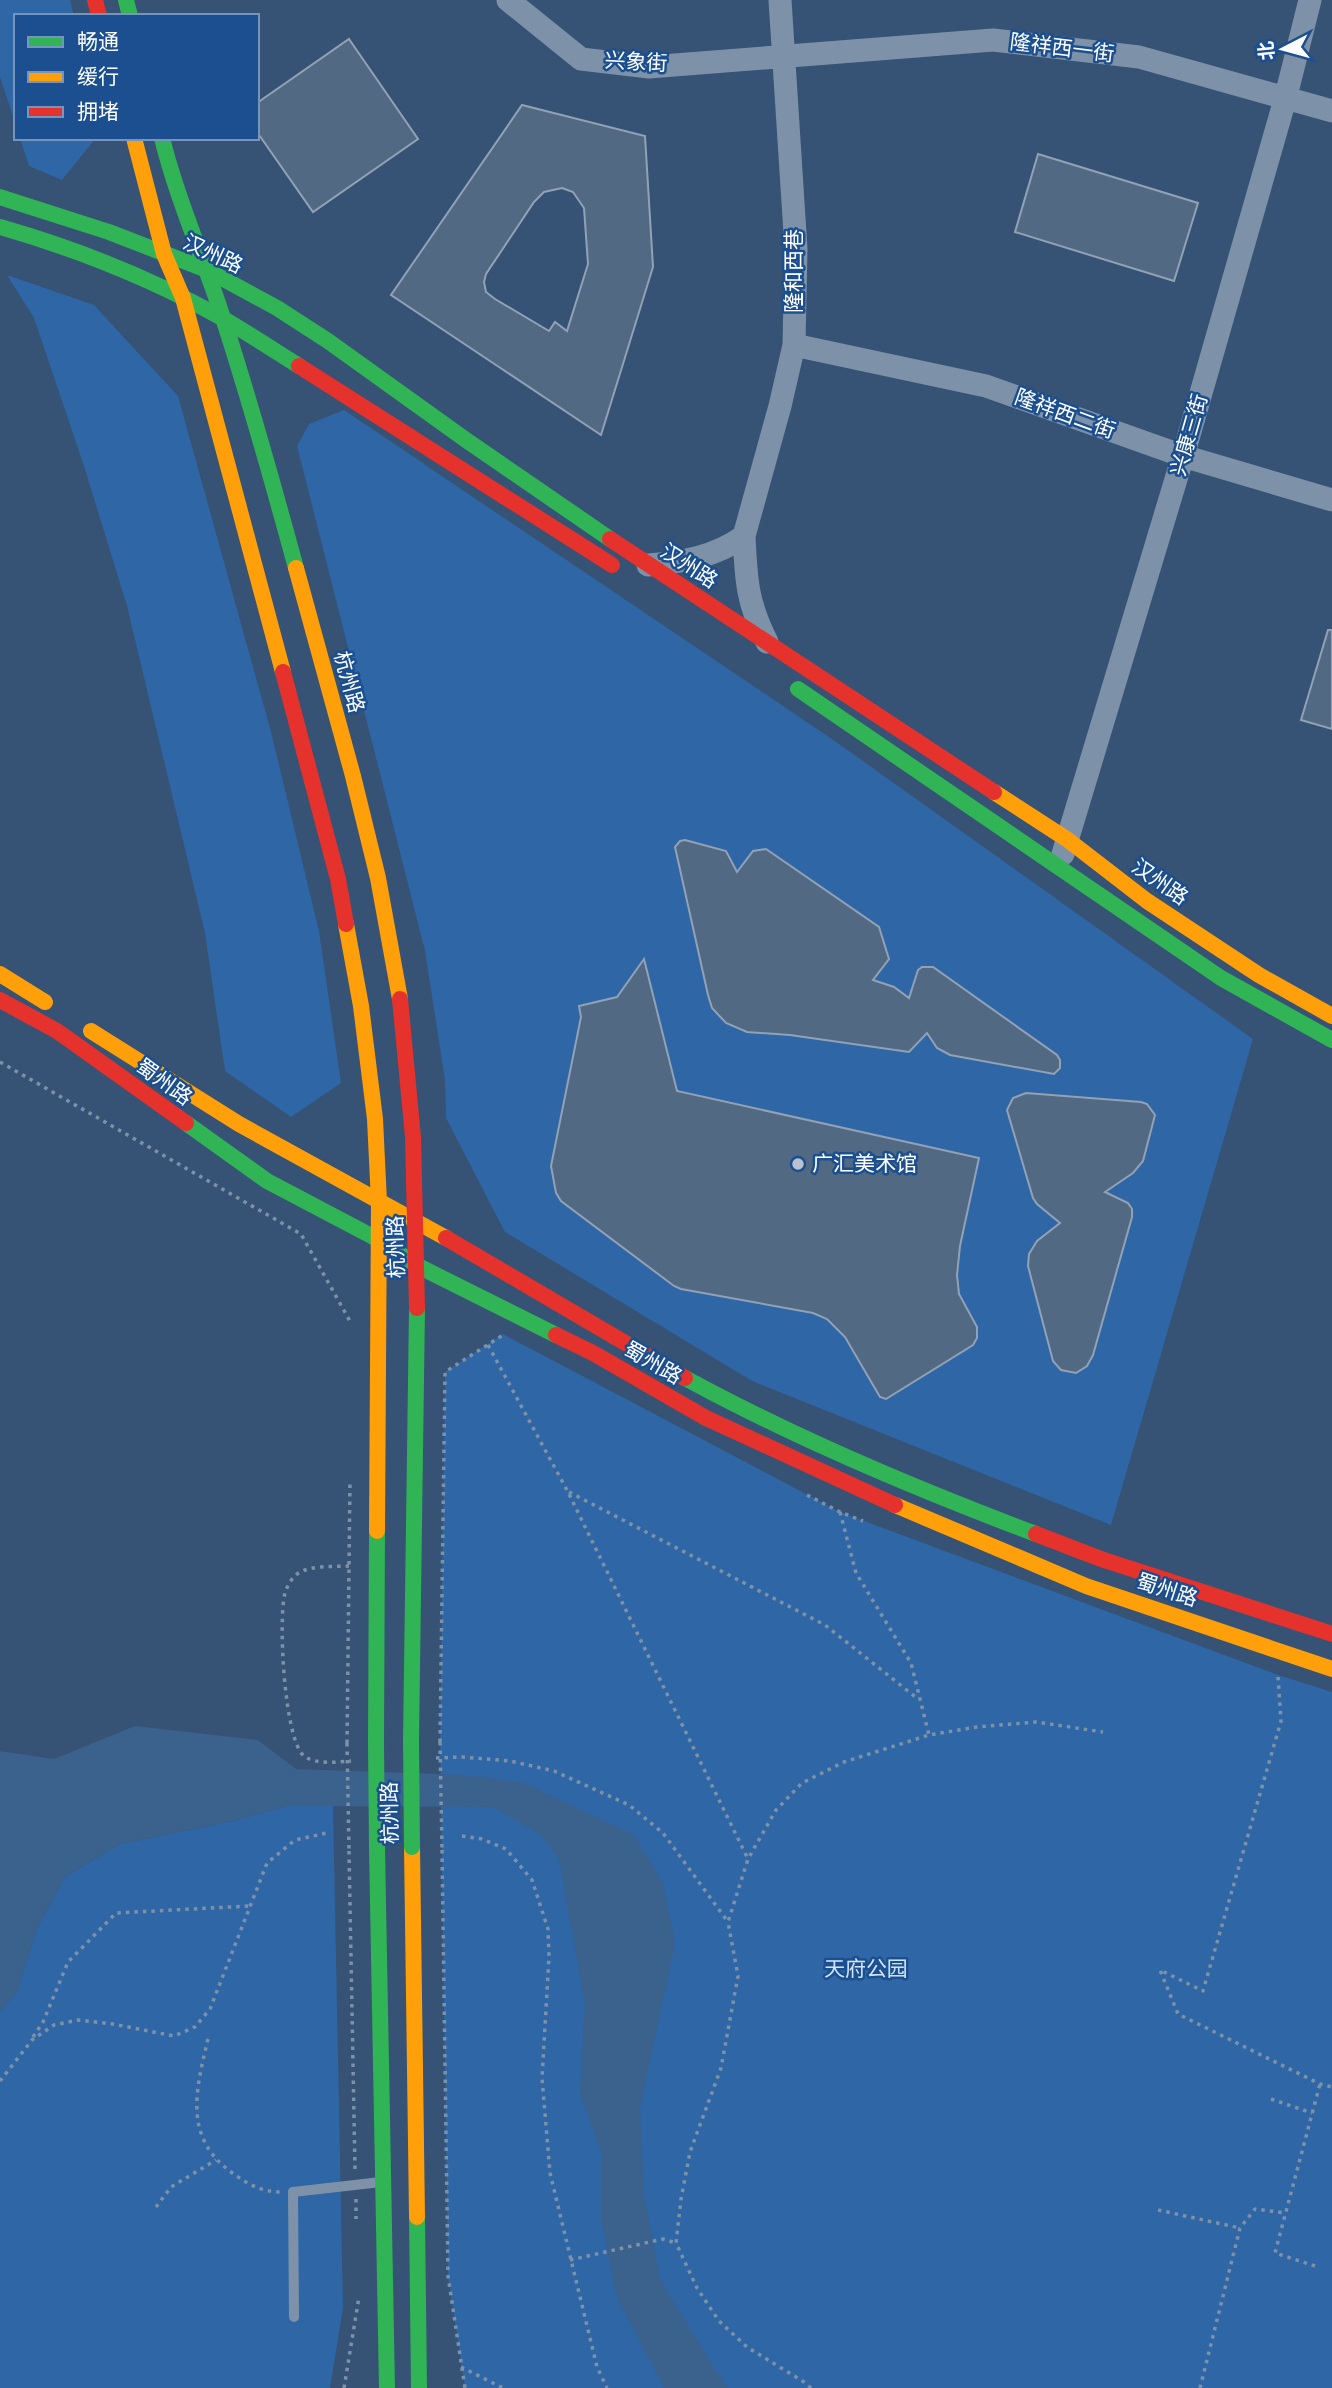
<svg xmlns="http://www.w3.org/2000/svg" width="1332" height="2388" font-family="Karla,'Noto Sans SC',sans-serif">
  <rect width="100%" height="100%" fill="#365274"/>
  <path fill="#2f66a5" d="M0 0H70L74 16H16V125L0 77Z
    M20 138H96L62 180 29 166Z
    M7 275 94 305 178 396 271 732 319 931 341 1083 291 1117 225 1071 205 933 127 606 84 466 34 318Z
    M344 410 832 739 1253 1039 1111 1525 752 1381 505 1232 446 1118 445 1080 425 951 297 446 309 424Z
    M503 1334 840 1512 1278 1675 1332 1692V2388H465L448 2276 440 1742 445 1372Z
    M287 1806H333L343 2308 330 2388H0V2011L16 1994 37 1928 65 1877 120 1844 233 1821Z"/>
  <path fill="#3b618d" d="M135 1726 258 1740 296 1769 466 1775 524 1783 634 1835 663 1884 675 1943 640 2107 644 2194 660 2279 713 2367 728 2388H664L616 2295 602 2221 601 2152 580 2093 585 2004 559 1859 541 1835 493 1807 287 1806 233 1821 120 1844 65 1877 37 1928 16 1994 0 2011V1751L54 1759Z"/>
  <path fill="#526984" stroke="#92a2b6" stroke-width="2" fill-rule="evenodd" d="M349 39 418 139 313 212 257 132V103Z
    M522 105 645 136 653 267 601 435 391 295ZM562 188 573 192 584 208 588 264 567 331 555 322 549 331 495 299 486 292 484 282 486 274 534 202 544 192Z
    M1038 154 1198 203 1174 281 1015 232Z
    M1328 630H1332V729L1301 720Z
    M685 840 726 851 737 872 753 851 766 849 879 927 889 959 873 980 894 987 909 998 918 970 922 967H933L1057 1055 1060 1060V1068L1054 1074 950 1055 937 1048 927 1033 909 1052 790 1035 747 1032 726 1023 712 1008 708 995 675 847 680 841Z
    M644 959 677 1091 979 1158 960 1246 957 1275 959 1294 977 1327V1338L973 1345 886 1399 880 1397 845 1337 827 1319 813 1313 681 1289 674 1286 561 1201 556 1193 551 1166 581 1017 579 1006 617 997Z
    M1026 1093 1141 1102 1147 1104 1155 1115 1143 1161 1133 1173 1105 1192 1128 1203 1132 1209V1217L1093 1355 1087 1366 1076 1373 1061 1370 1053 1361 1028 1266 1029 1254 1037 1241 1060 1223 1037 1204 1033 1198 1007 1110 1013 1098Z"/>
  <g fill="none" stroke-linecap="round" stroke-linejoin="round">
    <path stroke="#7d92a8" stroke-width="3.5" stroke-dasharray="3.5 5" stroke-linecap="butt" d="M0 1062 301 1234 351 1323
      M488 1345 568 1492 748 1859
      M569 1492 825 1625 918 1699
      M807 1495 840 1512 863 1521
      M840 1512 856 1573 911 1663 929 1735
      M349 1566C333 1567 304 1564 293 1578 290 1581 286 1589 285 1593 278 1618 284 1740 304 1756 316 1765 337 1762 351 1761
      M1278 1677 1281 1721 1203 1991 1160 1970 1178 2014 1320 2084 1332 2087
      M440 1742 445 1372 503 1335
      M347 1743 350 1481
      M436 1758 462 1757 510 1761 554 1771 629 1805 663 1833 728 1922
      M462 1836 482 1839 506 1849 532 1880 548 1929 549 1957 542 2078 550 2173 597 2367 607 2388
      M442 1850 448 2276 465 2388
      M349 1851 355 2170
      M33 2037 43 2022 68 1962 116 1913 249 1906
      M208 2039C196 2089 183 2137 231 2172 246 2183 261 2192 280 2192
      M0 2081 32 2040 54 2025 78 2020 113 2024 174 2036 195 2027 210 2009 267 1863 295 1840 327 1833
      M1271 2099 1312 2113
      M356 2199V2219
      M156 2207 171 2187 216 2160
      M1158 2210 1240 2228
      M570 2260 663 2239 676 2243
      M1315 2266 1275 2253 1320 2084
      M461 2367 503 2388
      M344 2388 359 2297
      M811 2388 804 2382 747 2347 719 2321 697 2288 676 2243 681 2199 690 2152 721 2068 738 1976 728 1922 748 1859 776 1810 802 1783 844 1762 929 1735 977 1727 1036 1722 1103 1732
      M1200 2388 1240 2228 1255 2209 1286 2213"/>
    <path stroke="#7d92a8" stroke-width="10" d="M294 2317 293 2192 381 2182"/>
    <path stroke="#7d92a8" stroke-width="23" d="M508 0 581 59 649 67 993 40 1139 57 1332 111
      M794 345 986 386 1183 456 1332 500
      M744 536 780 406 794 345 796 249 780 0
      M648 565C683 562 715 557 744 536 746 579 747 603 767 642
      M1063 854 1183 456 1286 96 1310 0"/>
    <path stroke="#30b455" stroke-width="16" d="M126 0 130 16
      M162 138C176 195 200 250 219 306 248 393 272 480 296 568
      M0 197 109 232 207 270 277 308 328 341 466 440 610 539
      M0 227C77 249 152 279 222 318 248 333 273 350 299 366
      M798 689 1221 978 1332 1040
      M186 1123 267 1181 379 1240 418 1266 556 1335
      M685 1378C797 1439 916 1489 1036 1534
      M411 1741 417 1308
      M376 1742 377 1531
      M377 1848 387 2388
      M417 2217 419 2388"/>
    <path stroke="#ff9f0a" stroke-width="16" d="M134 138 164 254 183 298 283 672
      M296 568 353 776 378 878 400 999
      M994 792 1068 840 1147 901 1259 975 1332 1016
      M346 924 361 1006 375 1119 379 1202 377 1531
      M0 974 45 1002
      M91 1031 239 1124 446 1238
      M895 1505 1086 1586 1332 1669
      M412 1847 417 2217"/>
    <path stroke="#e5322d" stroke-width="16" d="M95 0 99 16
      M299 366 612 565
      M610 539 994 792
      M283 672 338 879 346 924
      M400 999 413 1137 417 1308
      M0 1000 57 1031 186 1123
      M446 1238 685 1378
      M556 1335 593 1353 706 1418 895 1505
      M1036 1534 1101 1559 1332 1634"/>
    <path stroke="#7d92a8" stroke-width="3.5" stroke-dasharray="3.5 5" stroke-linecap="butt" d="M440 1742 442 1850
      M347 1743 349 1851"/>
    <path stroke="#30b455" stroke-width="16" d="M411 1741 412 1847
      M376 1742 377 1848"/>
  </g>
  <circle fill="#b9c2ce" stroke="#1b4f8f" stroke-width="2.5" cx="798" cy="1164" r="7"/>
  <g text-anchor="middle" stroke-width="5" stroke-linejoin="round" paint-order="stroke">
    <g font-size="21" fill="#fff" stroke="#1b4f8f">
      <text transform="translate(1062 48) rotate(7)" y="7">隆祥西一街</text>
      <text transform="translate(636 62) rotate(3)" y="7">兴象街</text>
      <text transform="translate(213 254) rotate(25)" y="7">汉州路</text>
      <text transform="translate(794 271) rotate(-90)" y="7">隆和西巷</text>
      <text transform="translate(1065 414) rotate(20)" y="7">隆祥西二街</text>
      <text transform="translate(1189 435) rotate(-74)" y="7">兴康三街</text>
      <text transform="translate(689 566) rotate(33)" y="7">汉州路</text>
      <text transform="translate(349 682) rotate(75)" y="7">杭州路</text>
      <text transform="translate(1160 882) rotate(35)" y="7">汉州路</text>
      <text transform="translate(164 1082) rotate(36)" y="7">蜀州路</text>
      <text transform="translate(396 1247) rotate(-92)" y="7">杭州路</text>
      <text transform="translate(653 1363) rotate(30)" y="7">蜀州路</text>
      <text transform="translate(1167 1590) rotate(18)" y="7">蜀州路</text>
      <text transform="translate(390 1813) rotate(-91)" y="7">杭州路</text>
    </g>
    <g font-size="21" fill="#fff" stroke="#1b4f8f" text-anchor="start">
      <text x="812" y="1171">广汇美术馆</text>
    </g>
    <g font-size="21" fill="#cfe3fa" stroke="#1b4f8f">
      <text x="866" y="1976">天府公园</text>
    </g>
  </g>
  <rect x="14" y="14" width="245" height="126" fill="#1b4f8f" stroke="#7695bc" stroke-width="2"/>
  <rect x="28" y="37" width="35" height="10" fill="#30b455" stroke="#7695bc" stroke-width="2"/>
  <text x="77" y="49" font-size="21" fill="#ffffff">畅通</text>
  <rect x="28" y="72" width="35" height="10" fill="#ff9f0a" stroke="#7695bc" stroke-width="2"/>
  <text x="77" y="84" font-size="21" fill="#ffffff">缓行</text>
  <rect x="28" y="107" width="35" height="10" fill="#e5322d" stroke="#7695bc" stroke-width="2"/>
  <text x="77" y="119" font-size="21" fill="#ffffff">拥堵</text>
  <g transform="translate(1283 49) rotate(264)" stroke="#1b4f8f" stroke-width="5" paint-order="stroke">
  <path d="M0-5L12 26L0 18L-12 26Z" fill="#ffffff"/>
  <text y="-10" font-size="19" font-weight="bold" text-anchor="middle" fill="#ffffff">北</text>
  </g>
</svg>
